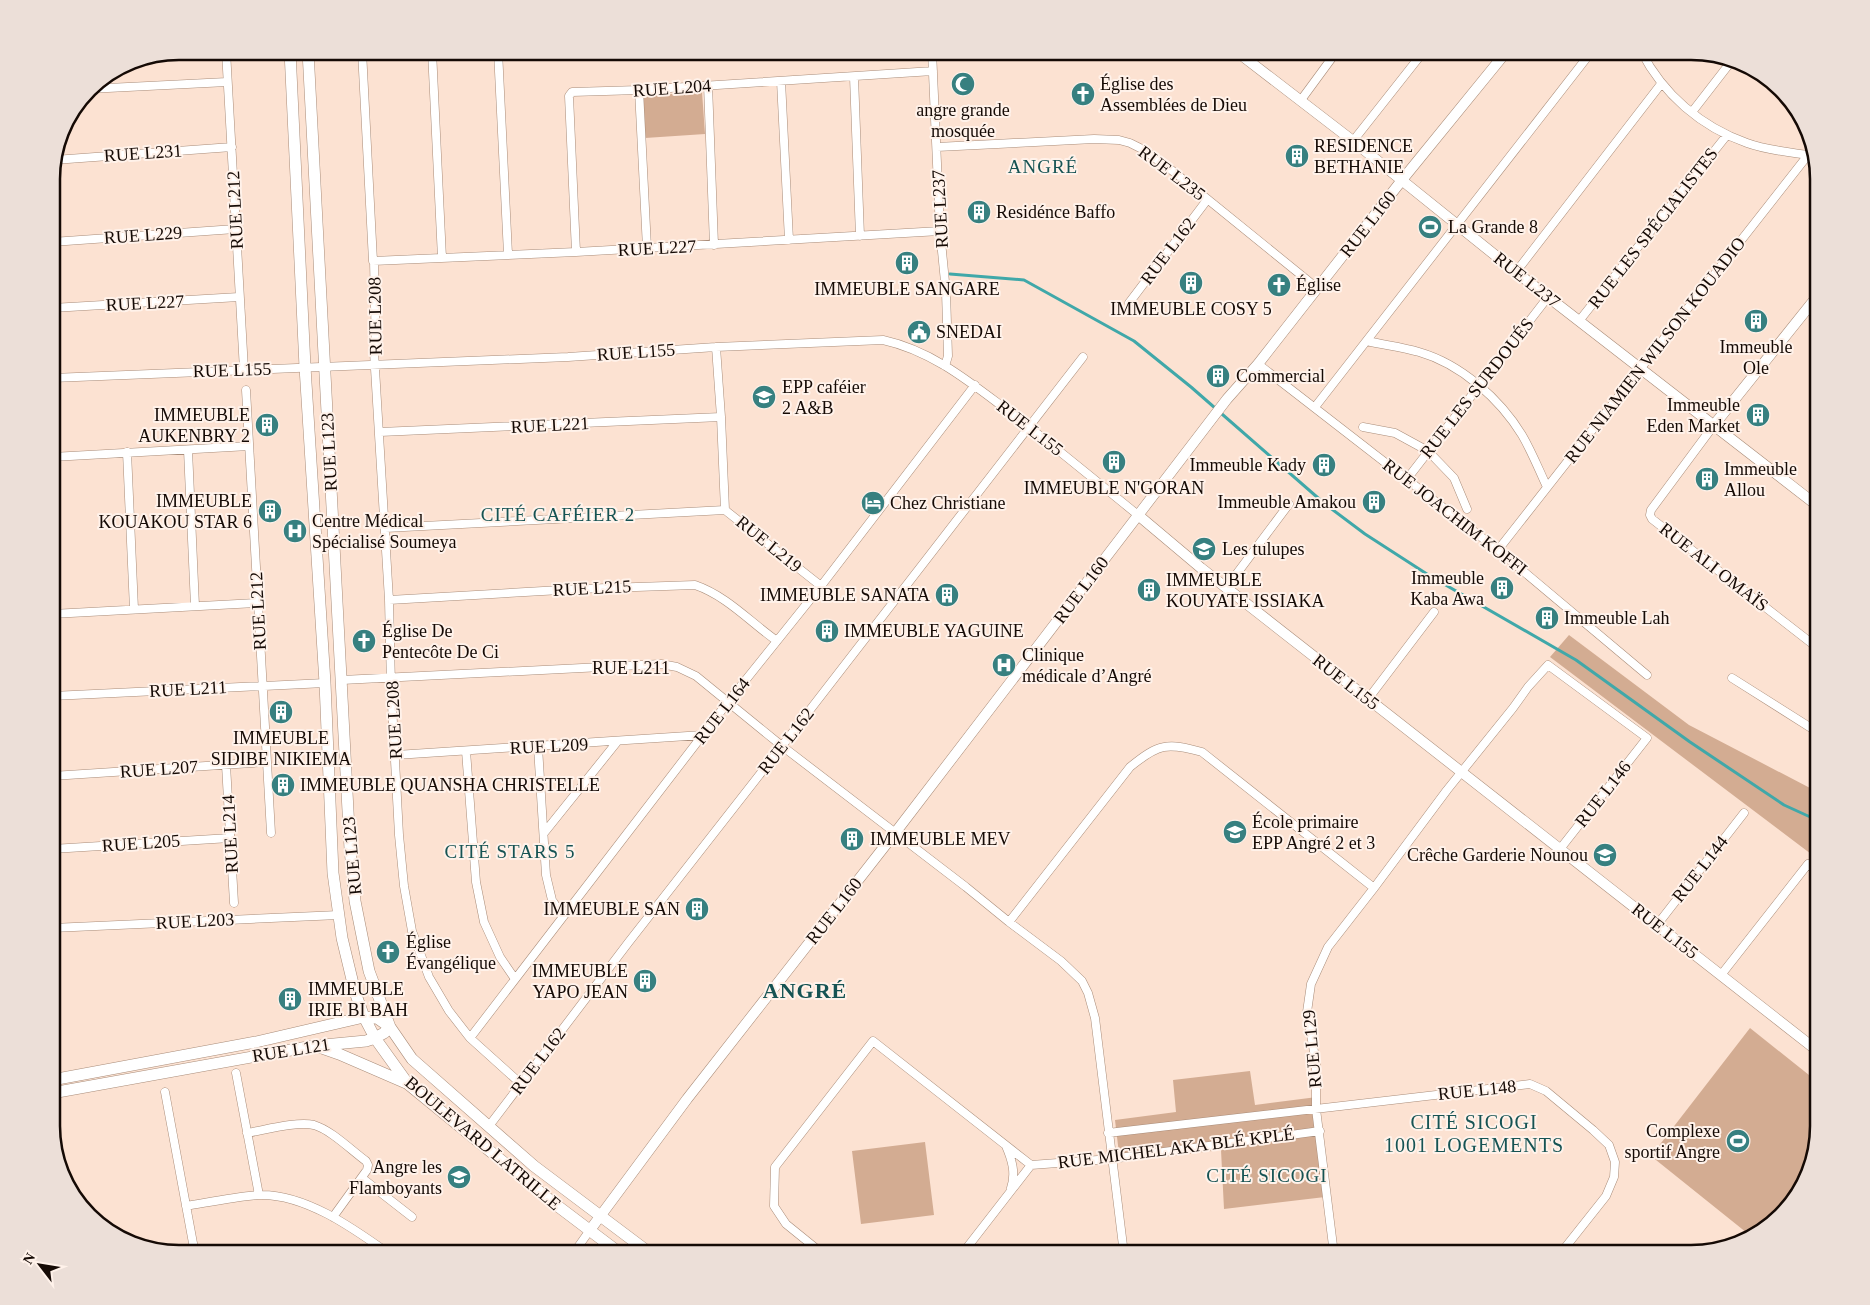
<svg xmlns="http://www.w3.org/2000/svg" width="1870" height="1305" font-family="'Times New Roman',serif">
  <rect width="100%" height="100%" fill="#fce2d2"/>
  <path fill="#d3ac92" d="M702 92 705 134 645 138 642 96Z
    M1569 635 1689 725 1810 788 1819 774V860L1550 657Z
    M1750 1028 1819 1083V1127L1797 1197 1752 1237 1651 1156Z
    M1250 1071 1255 1105 1317 1097 1325 1197 1224 1209 1221 1150 1120 1162 1115 1120 1176 1112 1173 1080Z
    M925 1142 934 1215 861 1224 852 1151Z"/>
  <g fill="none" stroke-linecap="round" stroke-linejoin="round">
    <path stroke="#40a8a9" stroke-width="3" d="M950 274 1024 280 1134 341 1191 387 1325 504 1365 534 1430 576 1576 660 1690 742 1784 805 1819 821"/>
    <g stroke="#a98c79" stroke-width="9">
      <path id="minor" d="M226 51 244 370
        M362 51 373 261H374L376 352H374L389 600 391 686 399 835 404 886 412 931 429 977 449 1011 470 1038 520 1083
        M432 51 442 258
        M498 51 508 254
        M932 51 940 231 946 292 948 356 945 366
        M1641 51C1663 94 1701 127 1747 143 1766 150 1787 152 1808 155
        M854 77 860 236
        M781 81 789 240
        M708 85 714 245
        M88 89 227 82
        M639 90 647 248
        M1301 100 1337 51
        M1692 112 1730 63
        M1353 141 1424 51
        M937 147 1094 139 1119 140 1130 143 1144 150 1174 172 1317 288
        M54 160 232 147
        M52 242 235 229
        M576 252 569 96 572 92 639 90 933 71
        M373 261 576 252 940 231
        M1516 272 1661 84
        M1129 303 1207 200
        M1809 307 1819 315
        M52 308 239 297
        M1579 321 1727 135
        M1367 341C1384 345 1402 347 1419 352 1461 364 1500 399 1522 435 1532 452 1539 470 1547 487
        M716 347 721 417 725 510
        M1258 364 1498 550 1647 675
        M52 378 568 357 716 347 883 340C933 351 971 383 1011 413 1054 446 1096 481 1138 515
        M246 390 271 833
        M1315 407 1592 51
        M1714 425 1651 510 1650 515 1652 519 1819 649
        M1363 427 1395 433 1428 451 1454 478 1467 509
        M380 432 721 417
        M188 450 195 606
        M127 452 134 609
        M52 457 249 446
        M1407 479 1548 297
        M385 528 725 510 821 586
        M1498 550 1812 150
        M1226 588 1289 504
        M389 600 578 589 695 585C727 596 750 622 777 641
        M52 614 258 603
        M1732 678 1819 733
        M342 680 661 664 677 667 696 676 782 746 966 887 1009 922 1061 961 1082 981 1088 993 1095 1018 1124 1254
        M52 696 325 683
        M1368 699 1434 612
        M538 747 546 875 552 900 563 917
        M466 751 476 882 484 922 500 957 515 979
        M396 755 703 735
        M226 765 234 903
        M52 776 267 762
        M544 833 617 742
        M52 849 230 838
        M1009 922 1130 767C1158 744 1167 742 1202 752L1374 888
        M1657 925 1744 813
        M52 928 339 915
        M1721 975 1808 864 1819 872
        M470 1038 728 702 821 586 975 385
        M1812 1047 1819 1038
        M236 1073 259 1195
        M165 1092 195 1254
        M489 1126 628 943 782 746 1083 357
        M247 1133C265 1130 297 1121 314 1125 331 1130 351 1150 366 1161L368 1165 367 1170 333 1217
        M1108 1133 1530 1084 1546 1091 1593 1130 1609 1145 1615 1162 1614 1177 1606 1196 1560 1254
        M1006 1146C1012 1160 1016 1173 1011 1188
        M1031 1165 1111 1159 1320 1131
        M362 1178 412 1217
        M186 1206C210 1202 234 1197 258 1195 304 1193 353 1228 388 1253
        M573 1254 590 1230
        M823 1254 786 1224 774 1206 775 1167 873 1041 1031 1165 962 1254
        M1334 1254 1316 1109V1063L1307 1012 1311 984 1328 947 1374 888 1447 790 1513 708 1528 687 1548 665 1647 738 1560 849"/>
    </g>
    <g stroke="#a98c79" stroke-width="11">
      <path id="tertiary" d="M1236 51 1353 141 1516 272 1819 507
        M1714 425 1819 294
        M1138 515 1201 568 1819 1052
        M590 1230 687 1099 895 833 1227 399 1258 364 1402 180 1507 51"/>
    </g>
    <g stroke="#a98c79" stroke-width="12">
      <path id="secondary" d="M290 51 305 367 325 683 333 873 342 938 355 992 364 1017 375 1038 408 1084 551 1201 621 1254
        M308 51 350 849 355 901 369 971 390 1027 412 1059 534 1166 651 1254
        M319 1047 339 1054 406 1083
        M52 1080 256 1042 364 1017 377 1018 390 1027
        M52 1093 313 1046 366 1041 375 1038 384 1033 390 1027"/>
    </g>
    <use href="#minor" stroke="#fff" stroke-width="8"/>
    <use href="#tertiary" stroke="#fff" stroke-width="10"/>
    <use href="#secondary" stroke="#fff" stroke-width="11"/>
  </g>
  <defs>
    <g id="mosque-disc" transform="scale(1.25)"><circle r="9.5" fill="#378080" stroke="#fff2ea"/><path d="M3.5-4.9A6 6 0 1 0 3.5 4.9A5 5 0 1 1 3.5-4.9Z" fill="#fff"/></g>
    <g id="church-disc" transform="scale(1.25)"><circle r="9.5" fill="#378080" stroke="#fff2ea"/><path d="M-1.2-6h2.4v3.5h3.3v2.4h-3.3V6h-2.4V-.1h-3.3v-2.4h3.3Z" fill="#fff"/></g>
    <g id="building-disc" transform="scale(1.25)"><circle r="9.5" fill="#378080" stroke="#fff2ea"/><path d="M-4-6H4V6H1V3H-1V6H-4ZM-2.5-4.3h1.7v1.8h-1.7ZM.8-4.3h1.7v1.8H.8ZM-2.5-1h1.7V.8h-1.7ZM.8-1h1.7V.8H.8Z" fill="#fff"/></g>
    <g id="stadium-disc" transform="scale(1.25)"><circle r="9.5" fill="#378080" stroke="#fff2ea"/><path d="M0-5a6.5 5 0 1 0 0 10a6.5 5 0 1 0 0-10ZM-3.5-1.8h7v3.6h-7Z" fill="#fff"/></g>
    <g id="civic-disc" transform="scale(1.25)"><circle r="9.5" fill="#378080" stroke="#fff2ea"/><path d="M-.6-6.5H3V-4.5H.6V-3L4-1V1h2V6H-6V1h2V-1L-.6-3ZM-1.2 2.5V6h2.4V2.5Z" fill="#fff"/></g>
    <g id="school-disc" transform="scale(1.25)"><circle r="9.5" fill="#378080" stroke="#fff2ea"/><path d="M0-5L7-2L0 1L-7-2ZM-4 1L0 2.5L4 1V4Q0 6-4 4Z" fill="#fff"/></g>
    <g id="hotel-disc" transform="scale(1.25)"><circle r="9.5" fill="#378080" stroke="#fff2ea"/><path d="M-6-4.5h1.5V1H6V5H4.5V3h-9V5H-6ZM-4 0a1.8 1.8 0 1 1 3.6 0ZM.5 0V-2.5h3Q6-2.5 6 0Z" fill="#fff"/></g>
    <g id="hospital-disc" transform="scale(1.25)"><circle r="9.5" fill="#378080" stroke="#fff2ea"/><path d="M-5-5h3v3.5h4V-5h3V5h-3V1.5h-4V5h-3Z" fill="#fff"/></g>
  </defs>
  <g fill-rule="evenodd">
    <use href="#mosque-disc" x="963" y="84"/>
    <use href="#church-disc" x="1083" y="94"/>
    <use href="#building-disc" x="1297" y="156"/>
    <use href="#building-disc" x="979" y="212"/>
    <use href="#stadium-disc" x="1430" y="227"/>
    <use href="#building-disc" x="907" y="263"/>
    <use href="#building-disc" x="1191" y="283"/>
    <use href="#church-disc" x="1279" y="285"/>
    <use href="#building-disc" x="1756" y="321"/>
    <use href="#civic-disc" x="919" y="332"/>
    <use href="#building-disc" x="1218" y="376"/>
    <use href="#school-disc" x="764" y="397"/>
    <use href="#building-disc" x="1758" y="415"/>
    <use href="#building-disc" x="267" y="425"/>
    <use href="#building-disc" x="1114" y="462"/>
    <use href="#building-disc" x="1324" y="465"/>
    <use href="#building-disc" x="1707" y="479"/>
    <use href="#building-disc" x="1374" y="502"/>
    <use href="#hotel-disc" x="873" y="503"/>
    <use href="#building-disc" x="270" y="511"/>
    <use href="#hospital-disc" x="295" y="531"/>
    <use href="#school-disc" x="1204" y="549"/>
    <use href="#building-disc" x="1502" y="588"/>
    <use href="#building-disc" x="1149" y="590"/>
    <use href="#building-disc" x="947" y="595"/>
    <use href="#building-disc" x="1547" y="618"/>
    <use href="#building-disc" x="827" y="631"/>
    <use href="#church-disc" x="364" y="641"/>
    <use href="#hospital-disc" x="1004" y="665"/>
    <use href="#building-disc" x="281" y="712"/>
    <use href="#building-disc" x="283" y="785"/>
    <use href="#school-disc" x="1235" y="832"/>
    <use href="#building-disc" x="852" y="839"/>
    <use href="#school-disc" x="1605" y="855"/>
    <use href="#building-disc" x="697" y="909"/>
    <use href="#church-disc" x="388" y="952"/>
    <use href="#building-disc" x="645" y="981"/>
    <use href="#building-disc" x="290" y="999"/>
    <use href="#stadium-disc" x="1738" y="1141"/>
    <use href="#school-disc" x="459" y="1177"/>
  </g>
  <g text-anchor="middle" stroke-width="4" stroke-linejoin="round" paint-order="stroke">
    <g font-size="18" fill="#150a05" stroke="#fff2ea" text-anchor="start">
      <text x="1100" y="90">Église des<tspan x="1100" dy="21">Assemblées de Dieu</tspan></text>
      <text x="963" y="116" text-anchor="middle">angre grande<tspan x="963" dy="21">mosquée</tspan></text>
      <text x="1314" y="152">RESIDENCE<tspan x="1314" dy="21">BETHANIE</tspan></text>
      <text x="996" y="218">Residénce Baffo</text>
      <text x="1448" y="233">La Grande 8</text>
      <text x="1296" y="291">Église</text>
      <text x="907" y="295" text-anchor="middle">IMMEUBLE SANGARE</text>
      <text x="1191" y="315" text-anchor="middle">IMMEUBLE COSY 5</text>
      <text x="936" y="338">SNEDAI</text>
      <text x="1756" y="353" text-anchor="middle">Immeuble<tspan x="1756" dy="21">Ole</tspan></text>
      <text x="1236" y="382">Commercial</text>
      <text x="782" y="393">EPP caféier<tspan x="782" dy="21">2 A&amp;B</tspan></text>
      <text x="1740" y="411" text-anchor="end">Immeuble<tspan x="1740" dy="21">Eden Market</tspan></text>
      <text x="250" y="421" text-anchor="end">IMMEUBLE<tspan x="250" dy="21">AUKENBRY 2</tspan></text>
      <text x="1306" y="471" text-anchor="end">Immeuble Kady</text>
      <text x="1724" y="475">Immeuble<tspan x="1724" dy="21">Allou</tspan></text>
      <text x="1114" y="494" text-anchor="middle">IMMEUBLE N'GORAN</text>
      <text x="252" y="507" text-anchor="end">IMMEUBLE<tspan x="252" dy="21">KOUAKOU STAR 6</tspan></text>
      <text x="1356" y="508" text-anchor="end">Immeuble Amakou</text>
      <text x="890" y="509">Chez Christiane</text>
      <text x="312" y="527">Centre Médical<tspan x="312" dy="21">Spécialisé Soumeya</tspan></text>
      <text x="1222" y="555">Les tulupes</text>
      <text x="1484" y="584" text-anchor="end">Immeuble<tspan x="1484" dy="21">Kaba Awa</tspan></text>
      <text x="1166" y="586">IMMEUBLE<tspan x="1166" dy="21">KOUYATE ISSIAKA</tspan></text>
      <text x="930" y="601" text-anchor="end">IMMEUBLE SANATA</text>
      <text x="1564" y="624">Immeuble Lah</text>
      <text x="382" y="637">Église De<tspan x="382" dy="21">Pentecôte De Ci</tspan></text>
      <text x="844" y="637">IMMEUBLE YAGUINE</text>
      <text x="1022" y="661">Clinique<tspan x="1022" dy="21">médicale d’Angré</tspan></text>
      <text x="281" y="744" text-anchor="middle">IMMEUBLE<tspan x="281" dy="21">SIDIBE NIKIEMA</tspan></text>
      <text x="300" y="791">IMMEUBLE QUANSHA CHRISTELLE</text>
      <text x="1252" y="828">École primaire<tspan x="1252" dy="21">EPP Angré 2 et 3</tspan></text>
      <text x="870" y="845">IMMEUBLE MEV</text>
      <text x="1588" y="861" text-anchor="end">Crêche Garderie Nounou</text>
      <text x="680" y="915" text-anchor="end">IMMEUBLE SAN</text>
      <text x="406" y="948">Église<tspan x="406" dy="21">Évangélique</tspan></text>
      <text x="628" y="977" text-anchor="end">IMMEUBLE<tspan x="628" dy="21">YAPO JEAN</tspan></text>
      <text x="308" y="995">IMMEUBLE<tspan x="308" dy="21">IRIE BI BAH</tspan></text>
      <text x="1720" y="1137" text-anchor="end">Complexe<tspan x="1720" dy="21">sportif Angre</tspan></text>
      <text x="442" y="1173" text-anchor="end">Angre les<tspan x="442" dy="21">Flamboyants</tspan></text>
    </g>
    <g font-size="18" fill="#150a05" stroke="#fff2ea">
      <text transform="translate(672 88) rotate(-4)" y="6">RUE L204</text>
      <text transform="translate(143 153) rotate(-4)" y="6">RUE L231</text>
      <text transform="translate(1172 173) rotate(37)" y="6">RUE L235</text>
      <text transform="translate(940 209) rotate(-93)" y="6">RUE L237</text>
      <text transform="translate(235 210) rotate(-93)" y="6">RUE L212</text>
      <text transform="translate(1368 224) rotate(-52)" y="6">RUE L160</text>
      <text transform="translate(1653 228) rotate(-52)" y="6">RUE LES SPÉCIALISTES</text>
      <text transform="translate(143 235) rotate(-4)" y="6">RUE L229</text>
      <text transform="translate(657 248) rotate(-3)" y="6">RUE L227</text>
      <text transform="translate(1168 251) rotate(-53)" y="6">RUE L162</text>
      <text transform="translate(1527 280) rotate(38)" y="6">RUE L237</text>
      <text transform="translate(145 303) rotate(-3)" y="6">RUE L227</text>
      <text transform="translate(375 316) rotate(-91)" y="6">RUE L208</text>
      <text transform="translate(1655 350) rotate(-52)" y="6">RUE NIAMIEN WILSON KOUADIO</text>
      <text transform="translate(636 352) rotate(-4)" y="6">RUE L155</text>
      <text transform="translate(232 370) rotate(-2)" y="6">RUE L155</text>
      <text transform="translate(1477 388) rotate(-52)" y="6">RUE LES SURDOUÉS</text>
      <text transform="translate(550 425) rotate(-3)" y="6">RUE L221</text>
      <text transform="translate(1030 428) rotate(38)" y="6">RUE L155</text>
      <text transform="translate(329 452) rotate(-93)" y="6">RUE L123</text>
      <text transform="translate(1455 517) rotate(38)" y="6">RUE JOACHIM KOFFI</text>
      <text transform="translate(769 544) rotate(39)" y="6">RUE L219</text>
      <text transform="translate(1714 567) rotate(38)" y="6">RUE ALI OMAÏS</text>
      <text transform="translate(592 588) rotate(-3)" y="6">RUE L215</text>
      <text transform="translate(1081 590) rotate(-53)" y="6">RUE L160</text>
      <text transform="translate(258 611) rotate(-93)" y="6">RUE L212</text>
      <text x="631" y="674">RUE L211</text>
      <text transform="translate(1346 682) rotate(38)" y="6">RUE L155</text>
      <text transform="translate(188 689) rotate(-3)" y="6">RUE L211</text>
      <text transform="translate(722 711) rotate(-52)" y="6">RUE L164</text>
      <text transform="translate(394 720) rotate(-93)" y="6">RUE L208</text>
      <text transform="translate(786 741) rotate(-52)" y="6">RUE L162</text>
      <text transform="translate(549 746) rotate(-3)" y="6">RUE L209</text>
      <text transform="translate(159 769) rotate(-4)" y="6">RUE L207</text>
      <text transform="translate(1603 794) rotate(-52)" y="6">RUE L146</text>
      <text transform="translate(230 834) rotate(-93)" y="6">RUE L214</text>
      <text transform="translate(141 843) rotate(-4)" y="6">RUE L205</text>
      <text transform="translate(352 856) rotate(-95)" y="6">RUE L123</text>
      <text transform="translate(1700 869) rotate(-52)" y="6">RUE L144</text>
      <text transform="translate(834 911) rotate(-52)" y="6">RUE L160</text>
      <text transform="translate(195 921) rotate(-3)" y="6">RUE L203</text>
      <text transform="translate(1665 931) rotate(38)" y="6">RUE L155</text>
      <text transform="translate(1312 1049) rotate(-95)" y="6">RUE L129</text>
      <text transform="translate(291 1050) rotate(-9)" y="6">RUE L121</text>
      <text transform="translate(538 1061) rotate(-53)" y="6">RUE L162</text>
      <text transform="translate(1477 1090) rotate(-6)" y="6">RUE L148</text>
      <text transform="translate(483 1143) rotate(40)" y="6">BOULEVARD LATRILLE</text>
      <text transform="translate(1176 1148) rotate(-7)" y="6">RUE MICHEL AKA BLÉ KPLÉ</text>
    </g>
    <g font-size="19" letter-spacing="1" fill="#165353" stroke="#fff2ea">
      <text x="1043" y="173">ANGRÉ</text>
      <text x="558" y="521">CITÉ CAFÉIER 2</text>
      <text x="510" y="858">CITÉ STARS 5</text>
      <text x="1267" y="1182">CITÉ SICOGI</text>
    </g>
    <g font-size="20" letter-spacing="1" fill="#165353" stroke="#fff2ea">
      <text x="1474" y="1129">CITÉ SICOGI<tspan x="1474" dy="23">1001 LOGEMENTS</tspan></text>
    </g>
    <g font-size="22" font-weight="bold" letter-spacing="1" fill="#165353" stroke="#fff2ea">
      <text x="805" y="998">ANGRÉ</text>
    </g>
  </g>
  <path d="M0 0H1870V1305H0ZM179 60H1691A119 119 0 0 1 1810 179V1126A119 119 0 0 1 1691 1245H179A119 119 0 0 1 60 1126V179A119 119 0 0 1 179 60Z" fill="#ecdfd8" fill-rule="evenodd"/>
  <path fill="none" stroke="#150a05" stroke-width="2.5" d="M179 60H1691A119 119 0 0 1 1810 179V1126A119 119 0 0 1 1691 1245H179A119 119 0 0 1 60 1126V179A119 119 0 0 1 179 60Z"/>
  <g transform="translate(40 1265) rotate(301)" stroke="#fff2ea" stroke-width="4" paint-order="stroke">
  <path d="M0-4L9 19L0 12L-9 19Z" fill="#150a05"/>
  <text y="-8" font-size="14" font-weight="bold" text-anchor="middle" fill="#150a05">N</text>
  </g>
</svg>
